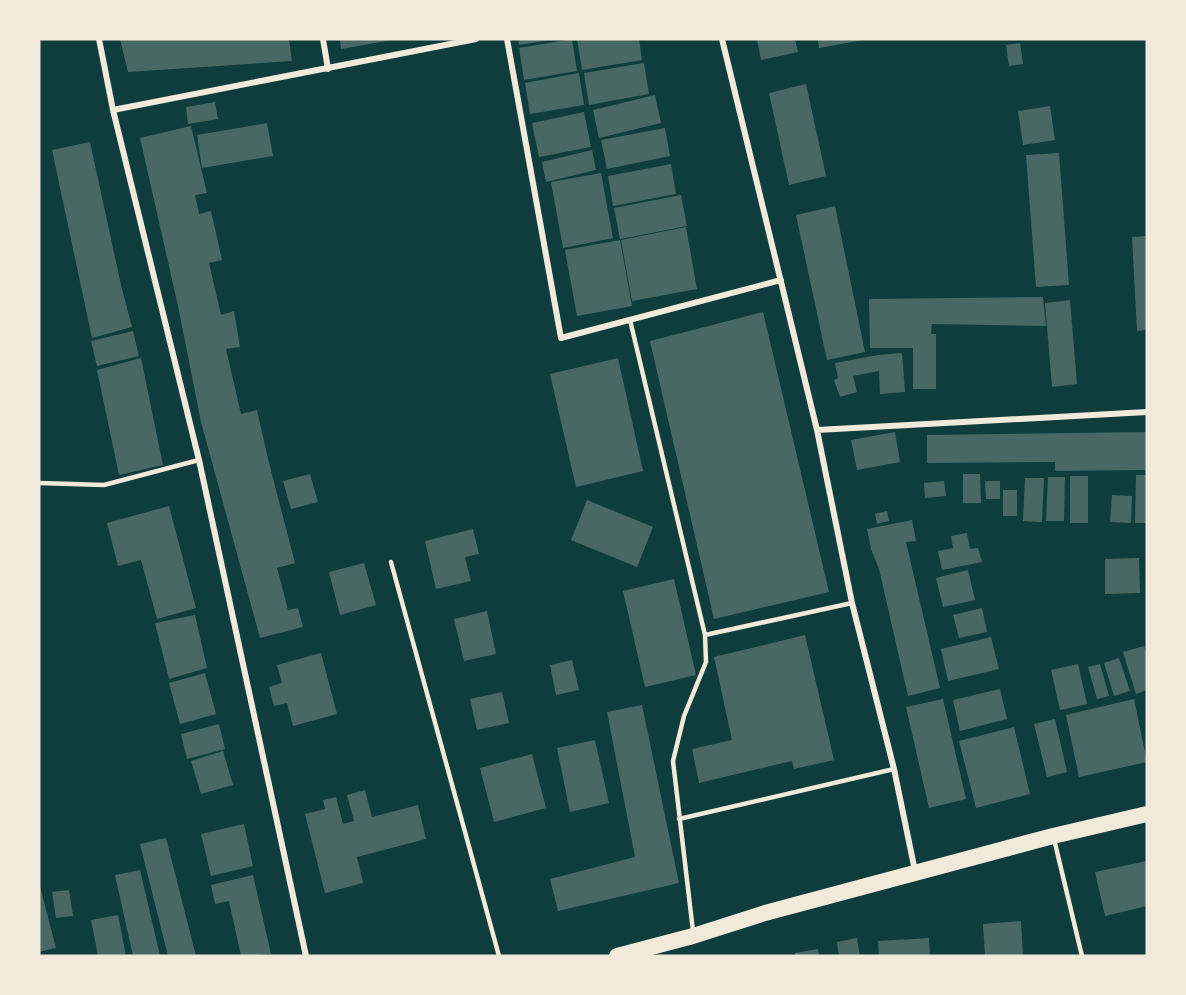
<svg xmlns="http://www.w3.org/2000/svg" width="1186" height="995" font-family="'Space Grotesk',sans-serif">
  <rect width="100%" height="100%" fill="#0f3d3e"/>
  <path fill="#486865" d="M120 39H289L292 61 128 72Z
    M340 39H392V40L341 49Z
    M518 39H550V40L519 45Z
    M572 39 577 71 524 80 519 48Z
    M577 39H639L642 60 582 70Z
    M757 39H795L798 52 761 60Z
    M818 39H863V40L819 48Z
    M1020 43 1023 64 1009 66 1006 45Z
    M644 63 649 94 589 105 584 73Z
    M579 73 584 105 530 114 525 83Z
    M806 84 826 176 789 185 769 93Z
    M655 95 661 123 599 138 593 110Z
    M215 102 218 119 188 124 186 107Z
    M1050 106 1055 140 1023 145 1018 111Z
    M584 112 591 147 539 157 532 123Z
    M267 123 273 156 202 168 197 135Z
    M191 126 207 193 195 195 199 214 211 211 222 260 209 263 221 315 234 311 240 347 226 349 241 414 257 410 268 459 295 563 277 568 288 610 298 608 303 627 260 638 201 422 178 306 140 138Z
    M665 128 670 156 607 169 601 140Z
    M90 142 121 285 132 327 92 338 52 150Z
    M592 150 596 170 546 182 542 162Z
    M1059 153 1069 285 1036 287 1026 155Z
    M671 164 676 194 613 206 608 176Z
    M601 173 613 238 563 248 551 182Z
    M681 195 687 226 620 239 614 208Z
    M835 206 865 352 827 360 796 215Z
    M686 227 697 289 632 301 621 240Z
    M1147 236V330L1137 331 1132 237Z
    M620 240 632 306 577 316 565 250Z
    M1043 297 1046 326 932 324 931 334H936V389H913V348H870L869 299Z
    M1070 300 1077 384 1052 387 1045 303Z
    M763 312 829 592 714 619 650 341Z
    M133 331 139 356 97 366 91 341Z
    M902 353 905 392 880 394 879 371 853 376 857 392 840 397 834 380 838 378 835 363 878 355Z
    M141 358 163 465 119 475 97 370Z
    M618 358 643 471 576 487 550 374Z
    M895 432 900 462 857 470 851 440Z
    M1147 432V470L1055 471V462L927 463V435Z
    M310 474 318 502 291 509 283 481Z
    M963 474H980L981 503H963Z
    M1136 475H1147V523H1135Z
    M1070 476H1088V523H1070Z
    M1048 477H1065L1064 521H1046Z
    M1025 478H1044L1042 522 1023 521Z
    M944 481 946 496 925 498 924 483Z
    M985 481H1000V499H986Z
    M1003 490H1017V516H1003Z
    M1112 495 1132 496 1131 523 1110 522Z
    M587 500 653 527 637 567 571 540Z
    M169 506 196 608 157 619 141 560 118 566 107 523Z
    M887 511 889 521 877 524 875 514Z
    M912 520 916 541 906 542 940 688 908 696 879 569 871 549 867 529Z
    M473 529 479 554 465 557 471 581 436 589 425 541Z
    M967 533 970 549 978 548 982 562 942 570 938 551 953 548 951 536Z
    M1139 558 1140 593 1105 594V559Z
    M364 563 376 605 340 615 329 572Z
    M968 570 975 600 943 607 936 578Z
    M674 579 696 675 645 687 623 591Z
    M982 608 987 632 959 638 953 615Z
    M487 611 496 654 464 661 454 619Z
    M195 615 207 668 169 679 155 623Z
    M805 635 834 760 794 769 792 761 699 783 692 749 732 740 714 657Z
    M991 637 999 669 948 681 941 649Z
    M1144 646 1147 657V690L1136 694 1123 652Z
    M321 653 337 714 293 726 287 703 274 706 269 687 282 683 277 665Z
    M1119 658 1130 691 1114 696 1104 663Z
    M572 660 579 690 556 695 550 665Z
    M1078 664 1087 704 1060 710 1051 670Z
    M1100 664 1109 696 1097 699 1088 667Z
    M205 673 216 714 180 724 169 683Z
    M1000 689 1007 719 960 731 953 700Z
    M502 692 509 723 477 730 470 699Z
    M943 699 966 799 929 808 906 707Z
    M1134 699 1147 762 1079 777 1066 715Z
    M642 705 679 883 558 911 550 879 635 857 607 712Z
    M1055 719 1067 772 1047 777 1034 724Z
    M219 724 225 749 187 759 181 734Z
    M1014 727 1030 794 976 808 959 741Z
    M595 740 609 803 570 812 557 748Z
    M223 751 233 785 201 794 191 761Z
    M532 754 546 808 494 822 480 768Z
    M365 790 372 817 418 805 426 839 357 857 363 883 325 893 305 814 325 809 323 800 336 797 343 824 354 821 347 795Z
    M244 824 253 866 211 876 201 834Z
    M166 838 196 956H168L140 844Z
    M1147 861V906L1105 916 1095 872Z
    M140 870 160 956H133L115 875Z
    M253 875 271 954 241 956 229 901 215 904 211 885Z
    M39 883 56 948 39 952Z
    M69 890 73 916 56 918 52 892Z
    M118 915 126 956H98L91 920Z
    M1021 921 1023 956H985L983 924Z
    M857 938 860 956H839L837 942Z
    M929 938 930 956H879L878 941Z
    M818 949 819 956H795V953Z"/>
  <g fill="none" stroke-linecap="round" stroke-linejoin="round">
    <path stroke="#f1e9da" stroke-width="4.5" d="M630 320 705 635 852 603
      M39 483 104 485 199 460
      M391 562 499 956
      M679 819 894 769
      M1054 839 1082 956
      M693 931 673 761 684 716 706 662 705 635"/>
    <path stroke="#f1e9da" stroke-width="6" d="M99 39 113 110 199 460 306 956
      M323 39 328 69
      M507 39 561 338 781 280
      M722 39 817 430 852 603 894 769 915 871
      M113 110 476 39
      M817 430 1147 412"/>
    <path stroke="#f1e9da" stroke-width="16" d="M617 956 693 936 765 913 1053 836 1147 814"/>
  </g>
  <rect width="1186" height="995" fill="none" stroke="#f1e9da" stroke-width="81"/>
</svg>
